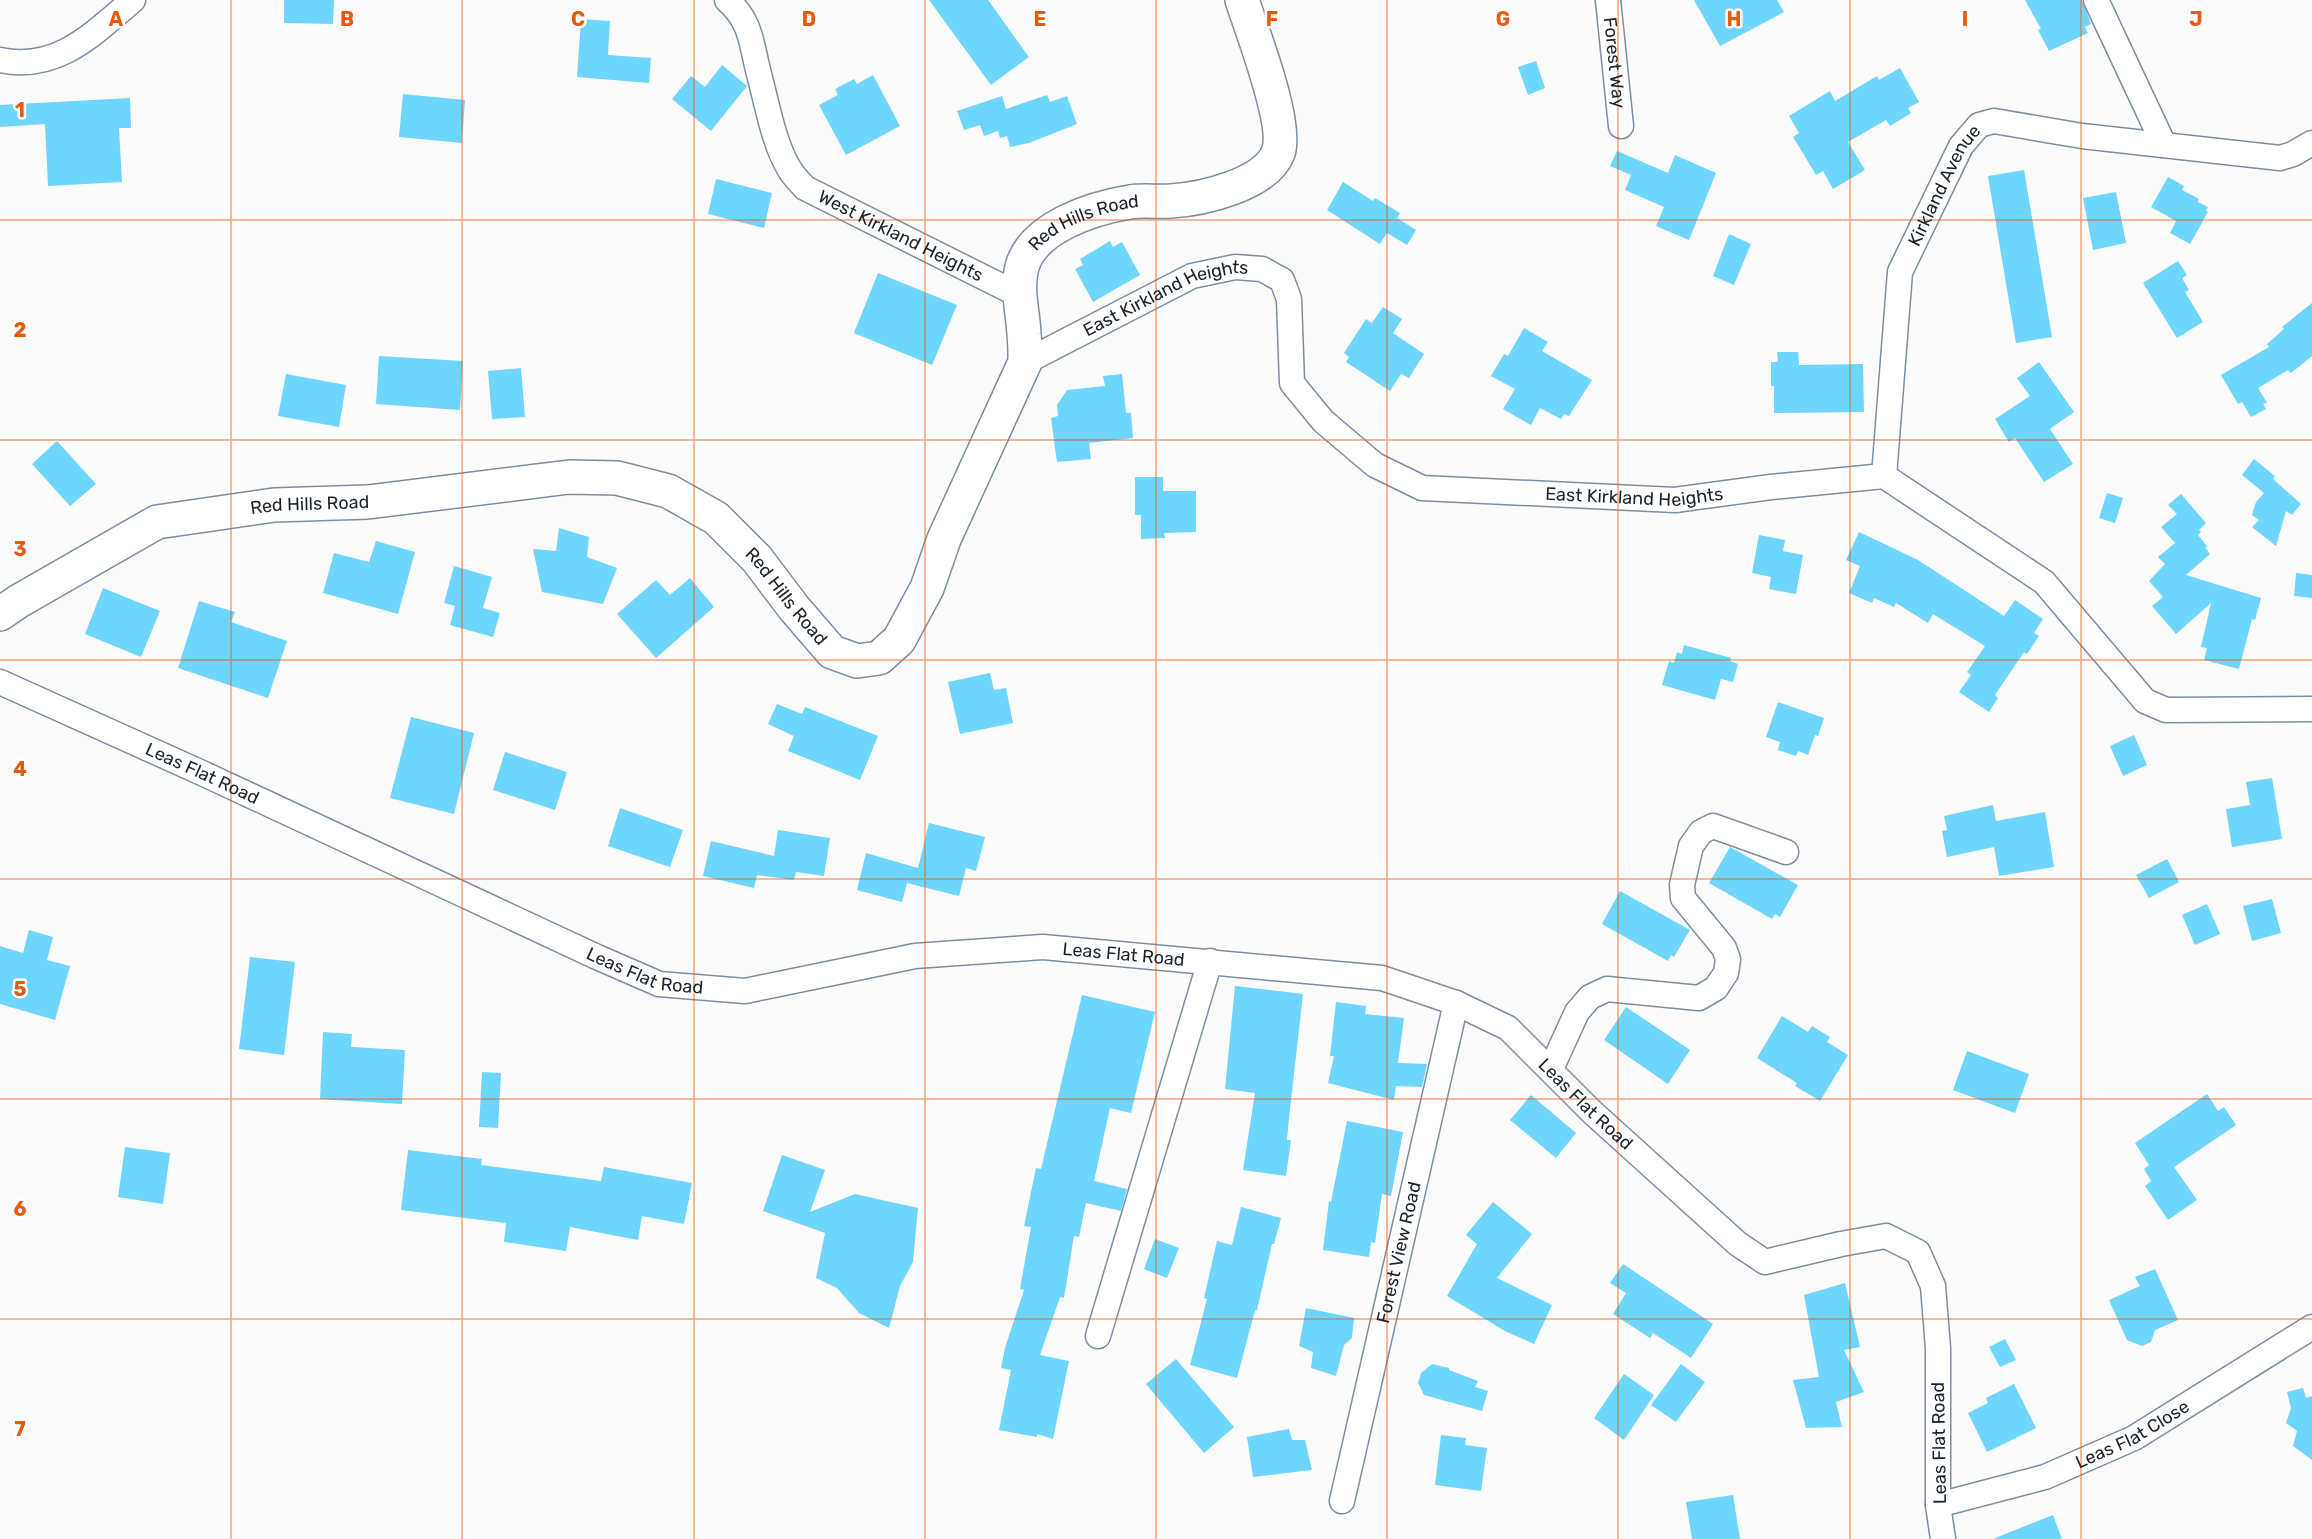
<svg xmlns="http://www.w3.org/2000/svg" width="2312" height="1539" font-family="Rubik,sans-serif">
  <rect width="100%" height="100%" fill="#fbfbfb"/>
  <path fill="#6ed5fc" d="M284 0H334L333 24 284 23Z
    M929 0H988L1029 57 991 85Z
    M1694 0H1777L1784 12 1720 46Z
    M2025 0H2082L2091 24 2085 27 2088 33 2049 51 2038 30 2041 29Z
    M581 19 610 21 608 55 651 58 649 83 577 77Z
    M1536 61 1545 88 1528 95 1518 67Z
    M722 65 747 86 711 131 672 99 691 76 705 87Z
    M1900 68 1919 102 1908 108 1911 113 1890 126 1886 120 1848 142 1865 170 1833 189 1823 171 1816 175 1807 160 1793 137 1799 133 1789 116 1830 91 1835 101 1877 76 1879 80Z
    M873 75 900 126 846 155 819 105 838 95 835 89 854 79 857 84Z
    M403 94 465 100 462 143 399 137Z
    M1047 95 1050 102 1067 96 1077 124 1029 143 1010 147 1007 136 1000 138 998 131 984 136 980 125 964 130 957 111 1002 96 1006 109Z
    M130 98 131 128H119L122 182 48 186 45 124 0 127V105Z
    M1617 151 1668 173 1675 155 1716 173 1689 240 1656 226 1664 207 1625 190 1631 175 1610 166Z
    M2024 170 2052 337 2016 343 1988 176Z
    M2168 177 2184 186 2182 190 2199 199 2198 202 2208 207 2206 211 2208 212 2190 244 2170 233 2176 221 2151 207Z
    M716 179 772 193 764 228 708 214Z
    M1343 182 1373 201 1375 198 1400 213 1397 218 1416 230 1407 245 1387 233 1380 244 1327 210Z
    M2116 192 2126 243 2093 250 2083 198Z
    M1729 234 1751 244 1734 285 1713 276Z
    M1110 241 1113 247 1122 242 1140 275 1093 302 1075 269 1083 265 1080 259Z
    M2178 261 2187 275 2182 278 2189 290 2185 292 2203 322 2177 338 2143 283Z
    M878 273 957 305 932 365 854 333Z
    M2312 303V356L2291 373 2288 370 2258 388 2267 403 2263 404 2266 409 2251 417 2242 402 2238 404 2221 375 2269 347 2267 344 2284 329 2282 327Z
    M1383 307 1402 319 1393 333 1424 354 1409 378 1401 374 1390 391 1346 362 1349 357 1344 353 1366 319 1372 323Z
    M1524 328 1548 342 1542 351 1592 380 1569 416 1564 414 1561 419 1540 408 1531 425 1503 409 1515 389 1491 376 1504 354 1508 356Z
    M1777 352H1798L1799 365 1863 364 1864 412 1774 413V386H1771V362H1778Z
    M379 356 463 361 460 410 376 404Z
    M2039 362 2074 412 2050 429 2073 464 2044 482 2015 438 2009 442 1995 419 2030 396 2017 378Z
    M521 368 525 417 492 419 488 371Z
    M286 374 346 385 339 427 278 416Z
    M1122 374 1126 413H1131L1133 438 1089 443 1091 459 1057 462 1051 418 1058 416 1057 405 1067 390 1105 386 1103 376Z
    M57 441 96 484 70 506 32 464Z
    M2254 459 2275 476 2273 479 2301 504 2292 515 2286 511 2276 546 2252 527 2259 520 2252 515 2256 502 2264 493 2242 475Z
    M1135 477H1163V491H1196V532L1164 533 1165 538 1141 539V515H1135Z
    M2107 493 2123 498 2115 523 2099 518Z
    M2181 494 2206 523 2199 530 2201 532 2198 535 2207 546 2205 548 2210 554 2186 575 2261 598 2255 620 2252 619 2239 669 2204 660 2207 648 2201 647 2211 603 2176 634 2152 606 2163 597 2149 581 2165 564 2158 557 2175 543 2161 527 2177 514 2168 505Z
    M559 528 589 537 587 557 617 568 603 604 542 592 533 549 556 551Z
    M1859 532 1918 560 2004 616 2015 600 2043 619 2034 633 2039 636 2027 654 2024 652 1995 695 1998 698 1989 712 1959 692 1971 675 1967 672 1985 646 1933 614 1928 623 1896 603 1894 607 1874 598 1872 603 1849 593 1860 566 1846 560Z
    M1759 535 1785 540 1783 551 1803 555 1796 594 1769 589 1771 577 1752 573Z
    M376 541 415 552 398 614 323 593 334 553 369 562Z
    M454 566 492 577 483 608 500 613 493 637 450 625 455 606 444 603Z
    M2296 573 2312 575V598L2294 596Z
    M690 578 714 607 656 658 617 614 656 580 670 595Z
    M103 588 160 611 141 657 85 634Z
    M199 601 235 612 231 622 287 641 268 698 178 668Z
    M1684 645 1731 658 1730 661 1738 664 1733 682 1721 679 1715 700 1662 685 1669 661 1674 663 1677 652 1682 654Z
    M990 673 994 690 1006 688 1013 723 960 734 948 682Z
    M1778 702 1824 718 1818 736 1815 735 1808 755 1798 751 1796 756 1778 750 1780 742 1766 737Z
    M777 704 802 714 805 707 878 736 860 780 788 751 794 736 768 724Z
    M411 717 474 733 454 814 390 798Z
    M2134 735 2147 765 2123 776 2110 746Z
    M505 752 567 772 555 810 493 790Z
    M2272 778 2282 839 2232 847 2226 809 2250 805 2246 782Z
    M1993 805 1996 821 2045 812 2054 867 1999 876 1994 847 1947 857 1942 831 1947 830 1944 816Z
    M620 808 683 830 670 867 608 846Z
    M929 823 985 837 976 871 966 868 959 896 907 883 902 902 857 890 866 853 918 868Z
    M778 830 830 838 824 876 796 872 794 880 757 875 754 888 703 876 711 841 774 856Z
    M1730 847 1798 885 1780 917 1775 914 1772 919 1709 883Z
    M2167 859 2179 882 2149 898 2136 875Z
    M1620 891 1690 930 1674 957 1671 955 1668 961 1602 924Z
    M2272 899 2281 933 2252 941 2243 906Z
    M2207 904 2220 934 2195 945 2182 915Z
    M29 930 53 937 47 960 70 966 55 1020 0 1004V946L23 953Z
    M250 957 295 962 284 1055 239 1049Z
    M1235 986 1303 994 1289 1118 1287 1140H1291L1286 1176 1243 1170 1255 1093 1225 1089Z
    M1082 995 1155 1012 1131 1113 1110 1108 1094 1181 1127 1189 1121 1211 1086 1203 1079 1237 1074 1236 1064 1298 1060 1297 1040 1355 1069 1361 1053 1439 1037 1434V1437L999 1430 1011 1370 1001 1368 1005 1348 1024 1290 1020 1289 1031 1227 1024 1226 1036 1168 1041 1169Z
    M1336 1002 1366 1006 1365 1014 1404 1018 1398 1063 1427 1064 1422 1087 1396 1086 1394 1100 1328 1083 1334 1056H1330Z
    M1626 1007 1690 1050 1668 1084 1604 1040Z
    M1782 1016 1808 1032 1812 1026 1830 1037 1827 1042 1848 1055 1820 1101 1795 1086 1797 1083 1757 1058Z
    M323 1032 352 1034 351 1047 405 1050 402 1104 320 1099Z
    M1967 1051 2029 1074 2015 1113 1953 1090Z
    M482 1072 501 1073 498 1128 479 1127Z
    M2207 1094 2218 1111 2224 1107 2236 1125 2174 1167 2197 1200 2168 1220 2145 1186 2151 1181 2144 1169 2149 1165 2135 1143Z
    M1531 1095 1576 1133 1556 1158 1510 1120Z
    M1347 1121 1403 1132 1391 1196 1382 1194 1375 1243 1371 1242 1369 1257 1323 1250 1329 1201 1331 1202Z
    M125 1147 170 1153 163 1204 118 1197Z
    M408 1150 482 1159 481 1165 601 1181 604 1167 692 1183 684 1224 642 1216 638 1240 570 1227 566 1251 504 1242 506 1223 401 1210Z
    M782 1155 825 1170 810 1212 855 1194 918 1208 913 1262 900 1286 889 1328 859 1313 837 1288 816 1278 825 1233 763 1211Z
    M1493 1202 1532 1234 1497 1278 1552 1305 1534 1344 1505 1331 1447 1296 1477 1244 1466 1235Z
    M1241 1207 1281 1218 1274 1244H1272L1257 1310H1255L1237 1378 1190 1365 1207 1299 1204 1298 1217 1241 1232 1245Z
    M1155 1239 1179 1248 1167 1278 1144 1269Z
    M1623 1264 1713 1324 1691 1358 1653 1333 1650 1338 1613 1314 1626 1293 1610 1283Z
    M2155 1269 2178 1320 2155 1330 2151 1342 2142 1346 2127 1340 2109 1300 2140 1286 2135 1277Z
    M1845 1283 1860 1347 1844 1350 1864 1392 1836 1402 1842 1427 1806 1428 1793 1380 1819 1377 1804 1295Z
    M1306 1308 1354 1318 1352 1338 1344 1345 1336 1376 1311 1368 1313 1352 1299 1346Z
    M2005 1339 2016 1360 2000 1367 1989 1347Z
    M1176 1359 1234 1427 1204 1453 1146 1384Z
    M1432 1364 1449 1368V1370L1478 1381 1475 1387 1488 1391 1482 1411 1424 1395 1418 1383 1421 1373Z
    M1681 1364 1705 1382 1676 1422 1651 1405Z
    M1624 1374 1654 1395 1624 1440 1594 1418Z
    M2014 1384 2036 1428 1987 1452 1968 1413 1988 1403 1986 1398Z
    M2303 1388 2306 1398 2312 1396V1460L2293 1446 2297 1431 2286 1423 2291 1408 2287 1392Z
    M1289 1429 1292 1440H1305L1312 1470 1253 1477 1247 1437Z
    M1441 1435 1466 1438 1465 1445 1487 1448 1481 1491 1435 1485Z
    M1733 1495 1740 1539H1692L1686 1502Z
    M2053 1515 2062 1539H1996L1995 1538Z"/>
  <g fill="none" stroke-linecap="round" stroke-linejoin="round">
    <g stroke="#7b8ea3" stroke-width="27">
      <g id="street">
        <path id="s1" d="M727 0C752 22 751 44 759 74 767 104 774 145 790 170 794 177 800 182 805 188L1019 295"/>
        <path id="s2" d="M1608 0 1621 126"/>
        <path d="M2096 0 2164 145"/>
        <path d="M0 60C57 72 93 34 133 0"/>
        <path id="s3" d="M1025 362 1192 276 1235 267 1262 269 1282 280 1289 299 1292 383 1323 421 1375 465 1422 488 1675 500 1771 487 1884 476 2044 582 2145 701 2166 710 2312 709"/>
        <path id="s4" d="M1884 476 1900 272 1961 146 1979 125 1994 121 2082 136 2280 158 2293 154 2312 143"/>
        <path id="s5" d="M0 682 202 773 597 957 659 984 745 991 915 956 1043 947 1382 978 1456 1003 1508 1028 1592 1112 1738 1244 1765 1262 1841 1244 1886 1236 1918 1252 1933 1286 1938 1348V1505L1943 1539"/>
        <path d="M1551 1069 1577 1012 1590 997 1607 989 1699 998 1716 988 1726 973 1728 959 1724 948 1683 898 1682 885 1691 846 1701 832 1713 826 1786 852"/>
        <path d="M1098 1336 1210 961"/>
        <path id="s6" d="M1342 1501 1456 1003"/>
        <path id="s7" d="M1938 1505 2045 1477 2134 1438 2312 1327"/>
      </g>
    </g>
    <g stroke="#7b8ea3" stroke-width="36">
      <g id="secondary">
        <path id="s8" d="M0 614 19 601 157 522 274 505 368 502 569 477 617 478 668 491 716 518 757 559 794 608 832 652 857 661 879 658 899 640 927 588 944 539 1025 362C1025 353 1025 343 1024 334 1023 311 1016 290 1022 267 1033 227 1093 208 1130 202 1143 200 1157 202 1171 201 1202 199 1265 185 1278 153 1289 125 1252 31 1242 0"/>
      </g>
    </g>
    <use href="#street" stroke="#fff" stroke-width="24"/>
    <use href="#secondary" stroke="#fff" stroke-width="33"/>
  </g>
  <path fill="none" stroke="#e8590c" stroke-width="1.5" stroke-opacity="0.55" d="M231 0V1539M462 0V1539M694 0V1539M925 0V1539M1156 0V1539M1387 0V1539M1618 0V1539M1850 0V1539M2081 0V1539M0 220H2312M0 440H2312M0 660H2312M0 879H2312M0 1099H2312M0 1319H2312"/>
  <g text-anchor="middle" stroke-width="5" stroke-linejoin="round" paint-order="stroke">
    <g font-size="18" fill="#1b232b" stroke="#fff">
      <text dy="6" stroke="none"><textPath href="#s2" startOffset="63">Forest Way</textPath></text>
      <text dy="6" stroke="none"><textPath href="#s4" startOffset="302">Kirkland Avenue</textPath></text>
      <text dy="6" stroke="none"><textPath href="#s8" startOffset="1488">Red Hills Road</textPath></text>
      <text dy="6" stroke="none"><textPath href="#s1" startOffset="314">West Kirkland Heights</textPath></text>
      <text dy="6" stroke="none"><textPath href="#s3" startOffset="156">East Kirkland Heights</textPath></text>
      <text dy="6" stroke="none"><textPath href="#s3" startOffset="768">East Kirkland Heights</textPath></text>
      <text dy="6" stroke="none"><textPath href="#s8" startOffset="336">Red Hills Road</textPath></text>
      <text dy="6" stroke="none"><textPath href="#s8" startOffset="858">Red Hills Road</textPath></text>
      <text dy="6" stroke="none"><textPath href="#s5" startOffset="222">Leas Flat Road</textPath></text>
      <text dy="6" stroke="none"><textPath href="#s5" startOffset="1194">Leas Flat Road</textPath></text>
      <text dy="6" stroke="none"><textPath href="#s5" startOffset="708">Leas Flat Road</textPath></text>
      <text dy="6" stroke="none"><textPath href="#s5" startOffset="1698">Leas Flat Road</textPath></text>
      <text dy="6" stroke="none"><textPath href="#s6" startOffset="255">Forest View Road</textPath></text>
      <text dy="6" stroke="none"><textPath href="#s7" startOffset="208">Leas Flat Close</textPath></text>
      <text transform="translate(1939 1443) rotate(-91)" y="6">Leas Flat Road</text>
    </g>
  </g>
  <g font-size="20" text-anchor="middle" font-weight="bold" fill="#e8590c" stroke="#fff" stroke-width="5" stroke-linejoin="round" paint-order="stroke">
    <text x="116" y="26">A</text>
    <text x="347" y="26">B</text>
    <text x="578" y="26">C</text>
    <text x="809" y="26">D</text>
    <text x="1040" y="26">E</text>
    <text x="1272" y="26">F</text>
    <text x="1503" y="26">G</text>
    <text x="1734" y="26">H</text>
    <text x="1965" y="26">I</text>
    <text x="2196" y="26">J</text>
    <text x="20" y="117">1</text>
    <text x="20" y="337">2</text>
    <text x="20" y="556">3</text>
    <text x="20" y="776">4</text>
    <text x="20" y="996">5</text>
    <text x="20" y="1216">6</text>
    <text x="20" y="1436">7</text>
  </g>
</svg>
